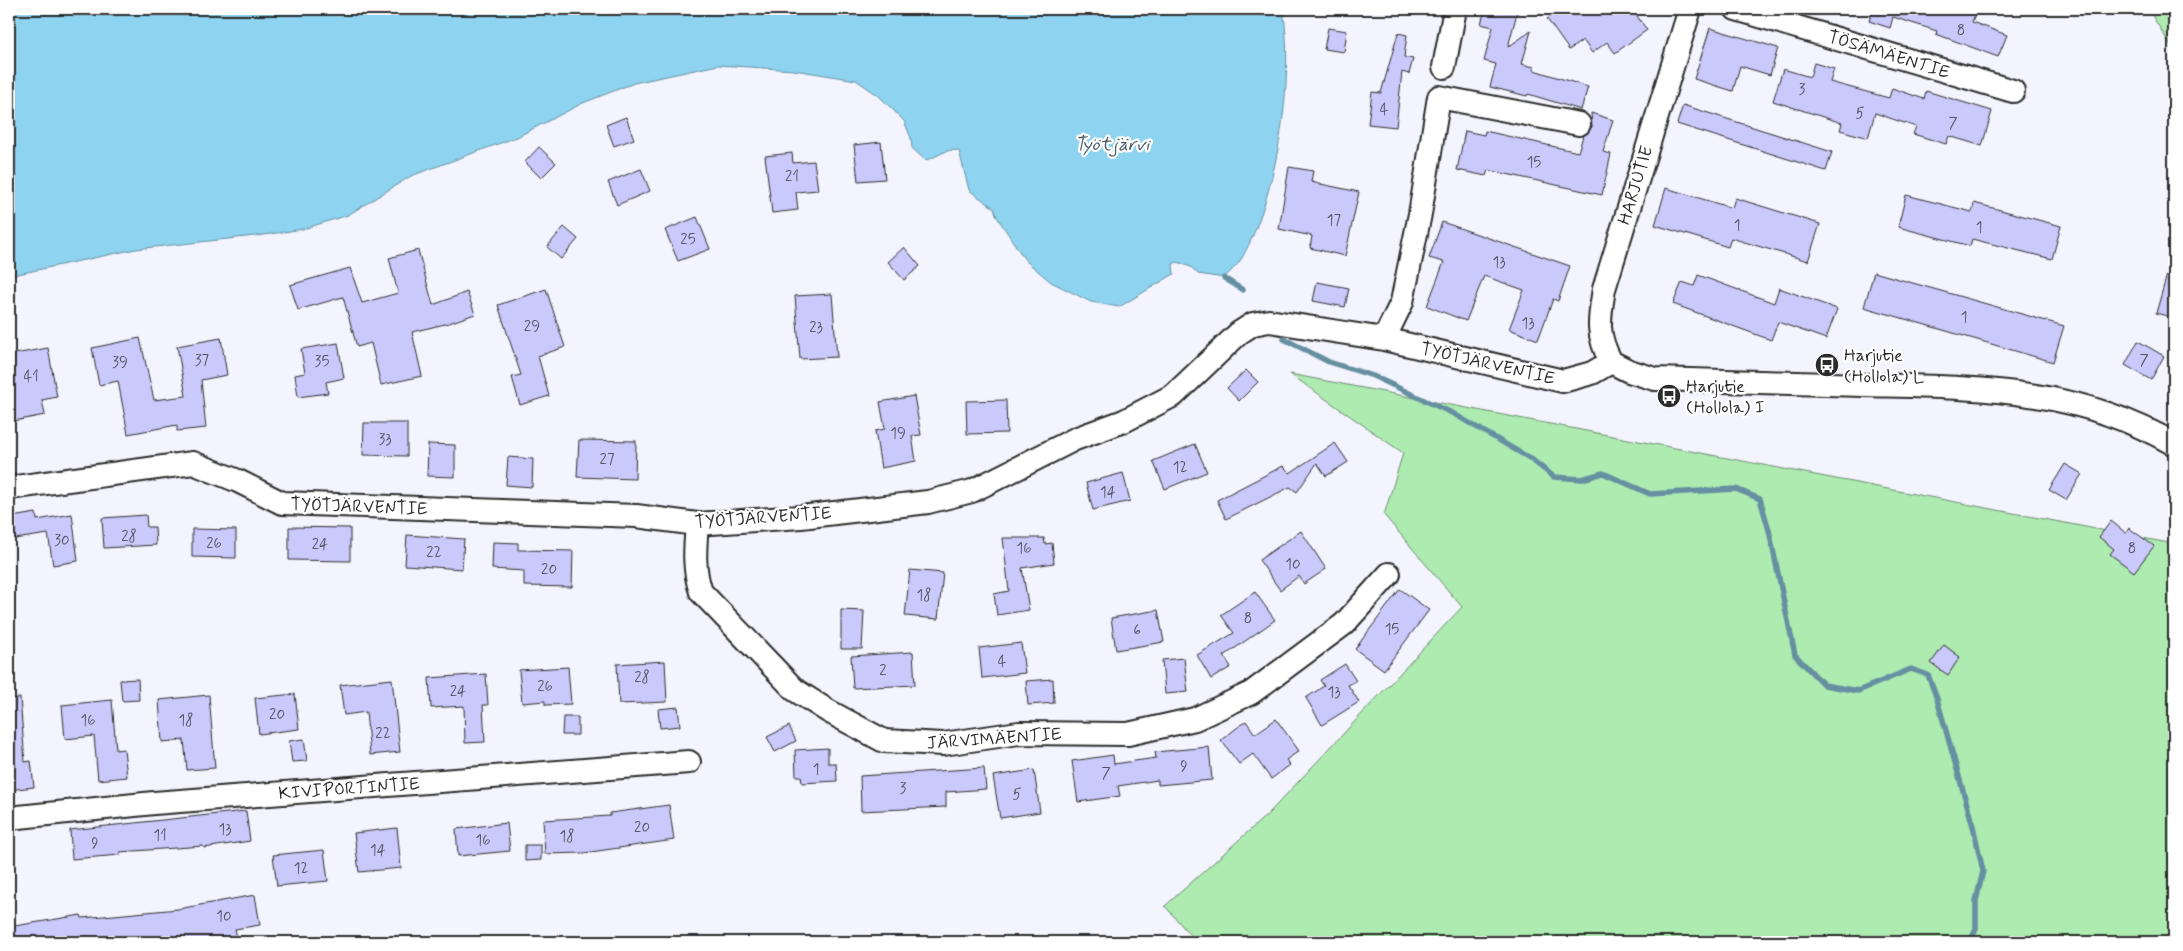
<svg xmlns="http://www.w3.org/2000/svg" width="2183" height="951" font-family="Mynerve,sans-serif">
  <rect width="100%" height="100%" fill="#f4f4fe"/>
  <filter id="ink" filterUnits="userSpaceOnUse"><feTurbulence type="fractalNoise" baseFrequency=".02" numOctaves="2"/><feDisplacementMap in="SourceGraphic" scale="10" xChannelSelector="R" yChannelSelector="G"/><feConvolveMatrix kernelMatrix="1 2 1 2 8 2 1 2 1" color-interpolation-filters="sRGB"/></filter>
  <g filter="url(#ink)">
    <path fill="#adebb1" stroke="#6c8b6e" d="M2148 9H2174V51Z
      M1290 374 2174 544V942H1196L1165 906 1269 813 1462 607 1384 515 1403 453Z"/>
    <path fill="#8ed3ef" stroke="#6690a1" d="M9 9H1283C1295 81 1277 195 1242 258 1237 266 1230 272 1224 278L1198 274 1191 267 1177 262 1173 264 1174 274 1119 307 1091 302 1051 282 1025 260 997 217 994 208 969 190 959 151C945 147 938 158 925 160L912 148 911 138 904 121 879 96 856 80 794 70 718 65 634 83 583 103 517 137 411 176 348 215 303 229 264 235 136 249 9 276Z"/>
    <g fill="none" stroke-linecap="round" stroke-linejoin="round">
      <path stroke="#6690a1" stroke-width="5.5" d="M1224 278 1243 290
        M1284 339 1329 362 1373 376 1454 414 1531 459 1554 477 1582 479 1603 473 1650 494 1736 489 1760 499 1769 530 1795 655 1824 685 1858 691 1911 669 1928 675 1937 699 1973 826 1983 871 1976 901V929L1970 942"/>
    </g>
    <path fill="#cac9fc" stroke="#2b2b2b" d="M1485 9H1518L1508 47 1531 31 1522 64 1534 67V70L1588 87 1581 110 1528 94 1527 96 1490 87 1496 64 1484 61 1493 27 1481 24Z
      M1561 9H1632L1647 30 1615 53 1607 42 1592 53 1583 40 1569 50 1547 19Z
      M1873 9H1977L1972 22 2007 35 1998 57 1936 34 1937 31 1893 17 1890 28 1869 21Z
      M1328 28 1347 31 1344 52 1324 49Z
      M1710 28 1778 48 1770 75 1740 66 1733 91 1694 79Z
      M1398 33 1407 35 1404 57 1413 59 1409 74 1402 72 1396 127 1368 124 1372 92 1381 93Z
      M1814 63 1834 69 1830 82 1889 98 1892 88 1924 99 1926 91 1992 111 1982 146 1949 136 1946 144 1913 134 1916 127 1875 113 1868 138 1840 130 1842 123 1773 101 1783 69 1810 77Z
      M1683 105 1832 152 1826 171 1677 124Z
      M1591 113 1613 120 1603 152 1611 154 1602 195 1488 170 1486 176 1457 170 1465 131 1484 135 1485 131 1578 152 1583 136 1592 127Z
      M626 117 634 139 614 146 606 125Z
      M881 142 885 179 858 181 854 145Z
      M539 147 556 163 541 178 525 162Z
      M792 153 793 163 814 161 818 190 796 192 798 210 772 213 765 156Z
      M1289 167 1313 171 1311 182 1359 192 1345 256 1310 248 1312 236 1279 229Z
      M641 169 650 191 617 205 608 182Z
      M1666 188 1732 208 1735 198 1820 224 1808 261 1731 238 1728 247 1655 225Z
      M1906 195 1972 212 1974 203 2061 226 2052 259 1972 239 1970 246 1898 227Z
      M697 217 710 249 678 261 665 230Z
      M1442 222 1570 266 1558 301 1553 299 1538 340 1509 329 1524 290 1484 276 1466 321 1427 306 1444 262 1429 258Z
      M564 227 578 239 561 259 547 247Z
      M904 247 920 266 904 280 888 262Z
      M418 250 433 305 467 292 475 314 449 323 412 332 422 376 381 385 371 343 357 347 343 297 298 310 290 285 350 268 362 303 398 293 389 258Z
      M2170 264H2174V318L2156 313Z
      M1874 272 2064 326 2053 362 1864 307Z
      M1698 275 1774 303 1779 288 1837 309 1826 339 1778 322 1771 340 1673 304 1682 282 1694 286Z
      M1317 282 1349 288 1345 307 1313 301Z
      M546 289 565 347 538 356 549 396 520 405 512 377 521 375 498 305Z
      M832 294 837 357 800 359 795 296Z
      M140 338 154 400 186 396 177 346 221 338 227 375 201 380 206 428 177 431V425L128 434 118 381 99 385 92 348Z
      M2138 341 2164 356 2151 380 2125 365Z
      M338 343 344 378 326 382 328 393 298 397 295 375 305 373 301 349Z
      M48 348 57 397 42 400 45 415 9 422V355Z
      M1246 370 1258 382 1239 401 1227 388Z
      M914 396 921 435 912 436 916 461 881 468 875 431 885 429 880 402Z
      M1006 400 1007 433 967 434 966 401Z
      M364 423H407V456L363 455Z
      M579 440 636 441 635 479 577 477Z
      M1335 443 1348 462 1326 476 1317 463 1297 492 1290 487 1226 519 1217 500 1283 466 1290 473Z
      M428 444 455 445V477L427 476Z
      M1195 444 1207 472 1165 489 1153 461Z
      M508 457 533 459 532 487 506 485Z
      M2065 464 2082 474 2066 500 2049 490Z
      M1123 473 1130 501 1093 510 1086 483Z
      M36 513 37 520 72 514 78 561 53 565 48 534 15 539 12 517Z
      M146 515 147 527H155L156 545 104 548 102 518Z
      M2111 521 2126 533 2129 528 2154 546 2134 572 2110 554 2114 549 2099 537Z
      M289 527 350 528V561L289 560Z
      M192 529 236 530V558L192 557Z
      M1301 531 1326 569 1304 584 1299 576 1280 590 1259 560Z
      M407 535 464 539 462 569 405 565Z
      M1003 538H1044L1045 544 1052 543 1054 563 1022 568 1029 610 997 615 994 594 1009 591Z
      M493 542 518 543V550L573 551 572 587 524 586V571L492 569Z
      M910 570 943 573 938 619 905 616Z
      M1400 589 1429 610 1384 670 1355 649Z
      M1255 592 1275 620 1224 656 1231 667 1211 679 1197 655 1234 633 1221 615Z
      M841 610 864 611 862 649H841Z
      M1158 610 1164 642 1116 650 1111 618Z
      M1021 643 1025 673 982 678 979 648Z
      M1944 645 1960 657 1948 675 1931 663Z
      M913 652 915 685 853 688 851 656Z
      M1184 658 1188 692 1165 694 1162 660Z
      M665 661 667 702 619 704 617 664Z
      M1345 664 1356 681 1348 685 1359 702 1322 725 1306 698 1324 686 1320 680Z
      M568 667 571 704 545 705V701L522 703 519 670Z
      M486 674 488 705H483L485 742 465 743 464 706 431 708 429 678Z
      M138 679 139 700 122 701 120 680Z
      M392 679 400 752 370 755 366 712 344 715 340 685Z
      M1053 679 1054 703 1028 705 1026 681Z
      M295 694 299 729 259 734 255 698Z
      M209 695 215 768 187 770 184 740 162 742 159 700Z
      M20 698 25 762 31 761 34 787 9 790V699Z
      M112 700 116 750 124 749 127 777 98 780 94 736 65 739 62 705Z
      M678 707 680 726 660 728 658 709Z
      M563 717H578V735H562Z
      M1276 719 1299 751 1286 760 1290 765 1271 779 1253 754 1239 764 1221 740 1246 721 1255 734Z
      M789 726 796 741 775 752 767 737Z
      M304 739 307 761 292 762 289 741Z
      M1209 747 1212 780 1158 785V780L1118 786 1120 796 1078 802 1072 761 1113 755 1114 764 1156 758 1155 752Z
      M828 748V763H836L837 781 802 783 801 776H796L795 750Z
      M984 768 986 789 946 792V807L861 811 860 776Z
      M1034 770 1040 812 1000 818 993 776Z
      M669 805 674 840 584 853 545 854 543 820 610 816V813Z
      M246 811 250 841 204 848 203 846 120 852V855L72 859 70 830Z
      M507 823 510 851 458 856 456 829Z
      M397 828 401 868 359 872 354 833Z
      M525 845H541V860L525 861Z
      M324 850 328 881 277 886 273 855Z
      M255 895 260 925 235 929 237 938 211 942H12L9 927 81 915 82 918 178 909Z"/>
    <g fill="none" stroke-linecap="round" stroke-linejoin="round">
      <g stroke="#2b2b2b" stroke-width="26">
        <path id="minor" d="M1736 9 2013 91
          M1444 67 1455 9
          M1384 339 1402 302 1420 214 1439 97 1579 124
          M1611 362 1629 371 1655 379C1724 381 1794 383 1863 385 1974 388 2074 386 2174 444
          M1611 362C1596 334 1599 320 1604 289L1690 9
          M9 488 193 463 238 481 282 503 636 516 697 524 801 517 928 502 972 491 1075 439 1124 421 1174 395 1239 333 1253 324 1269 321 1384 339 1563 381 1592 373 1611 362
          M697 524C695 548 693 569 701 592L795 690 828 711 884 741 943 744 1019 733 1128 734 1195 719 1251 693 1344 624 1389 574
          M9 818 154 803 689 762"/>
      </g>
      <use href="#minor" stroke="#fff" stroke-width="22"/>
    </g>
  </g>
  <defs>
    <g id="bus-disc" transform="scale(1.25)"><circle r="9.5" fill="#2b2b2b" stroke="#fff"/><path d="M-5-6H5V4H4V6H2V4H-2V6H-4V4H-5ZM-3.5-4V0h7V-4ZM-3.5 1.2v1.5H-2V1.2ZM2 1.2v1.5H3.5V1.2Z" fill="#fff"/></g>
  </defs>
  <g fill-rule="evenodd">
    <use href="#bus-disc" x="1827" y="365"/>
    <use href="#bus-disc" x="1669" y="396"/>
  </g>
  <g text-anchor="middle" stroke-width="4.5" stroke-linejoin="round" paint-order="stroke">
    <g font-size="15" fill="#53525f">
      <text x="1961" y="35">8</text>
      <text x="1802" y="94">3</text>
      <text x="1384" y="114">4</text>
      <text x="1860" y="118">5</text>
      <text x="1953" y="128">7</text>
      <text x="1534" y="167">15</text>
      <text x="792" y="181">21</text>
      <text x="1334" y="225">17</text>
      <text x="1737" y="230">1</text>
      <text x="1979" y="232">1</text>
      <text x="688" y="244">25</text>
      <text x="1499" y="267">13</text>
      <text x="1964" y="322">1</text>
      <text x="1528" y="328">13</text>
      <text x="532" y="331">29</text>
      <text x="816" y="332">23</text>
      <text x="202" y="365">37</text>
      <text x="2144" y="365">7</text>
      <text x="322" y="366">35</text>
      <text x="120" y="367">39</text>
      <text x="31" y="381">41</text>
      <text x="898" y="438">19</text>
      <text x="385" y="444">33</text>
      <text x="607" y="464">27</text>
      <text x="1180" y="472">12</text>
      <text x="1108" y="497">14</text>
      <text x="129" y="541">28</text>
      <text x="62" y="545">30</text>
      <text x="214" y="548">26</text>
      <text x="320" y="549">24</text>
      <text x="1024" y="553">16</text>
      <text x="2132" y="553">8</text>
      <text x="434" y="557">22</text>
      <text x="1293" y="569">10</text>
      <text x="549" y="574">20</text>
      <text x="924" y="600">18</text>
      <text x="1248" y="623">8</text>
      <text x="1392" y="634">15</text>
      <text x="1137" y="635">6</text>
      <text x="1002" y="666">4</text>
      <text x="883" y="675">2</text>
      <text x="642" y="682">28</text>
      <text x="545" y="691">26</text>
      <text x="458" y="696">24</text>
      <text x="1334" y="697">13</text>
      <text x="277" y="719">20</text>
      <text x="88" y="725">16</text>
      <text x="186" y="725">18</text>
      <text x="383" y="738">22</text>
      <text x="1184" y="771">9</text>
      <text x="816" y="774">1</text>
      <text x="1106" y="778">7</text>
      <text x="903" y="793">3</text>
      <text x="1017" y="799">5</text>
      <text x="642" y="832">20</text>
      <text x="225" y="834">13</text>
      <text x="160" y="840">11</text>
      <text x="567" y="841">18</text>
      <text x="483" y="845">16</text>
      <text x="95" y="848">9</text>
      <text x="378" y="855">14</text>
      <text x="301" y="873">12</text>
      <text x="224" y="921">10</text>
    </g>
    <g font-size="18" fill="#2b2b2b" stroke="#fff">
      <text transform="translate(1889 54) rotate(17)" y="6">TÖSÄMÄENTIE</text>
      <text transform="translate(1635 185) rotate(-73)" y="6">HARJUTIE</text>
      <text transform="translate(1488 363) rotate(13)" y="6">TYÖTJÄRVENTIE</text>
      <text transform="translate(359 506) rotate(2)" y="6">TYÖTJÄRVENTIE</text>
      <text transform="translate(763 517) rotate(-4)" y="6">TYÖTJÄRVENTIE</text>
      <text transform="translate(994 738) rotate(-4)" y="6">JÄRVIMÄENTIE</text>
      <text transform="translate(349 788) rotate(-4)" y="6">KIVIPORTINTIE</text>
    </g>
    <g font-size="18" fill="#2b2b2b" stroke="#fff" text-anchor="start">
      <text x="1844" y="361">Harjutie<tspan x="1844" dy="21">(Hollola) L</tspan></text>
      <text x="1686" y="392">Harjutie<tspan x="1686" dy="21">(Hollola) I</tspan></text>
    </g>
    <g font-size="19" font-style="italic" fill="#495d66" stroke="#fff">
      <text x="1112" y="150">Työtjärvi</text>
    </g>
  </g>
  <rect width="2183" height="951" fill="none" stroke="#fff" stroke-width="30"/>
  <rect x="15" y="15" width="2153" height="921" fill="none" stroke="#2b2b2b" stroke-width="2" filter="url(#ink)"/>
</svg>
